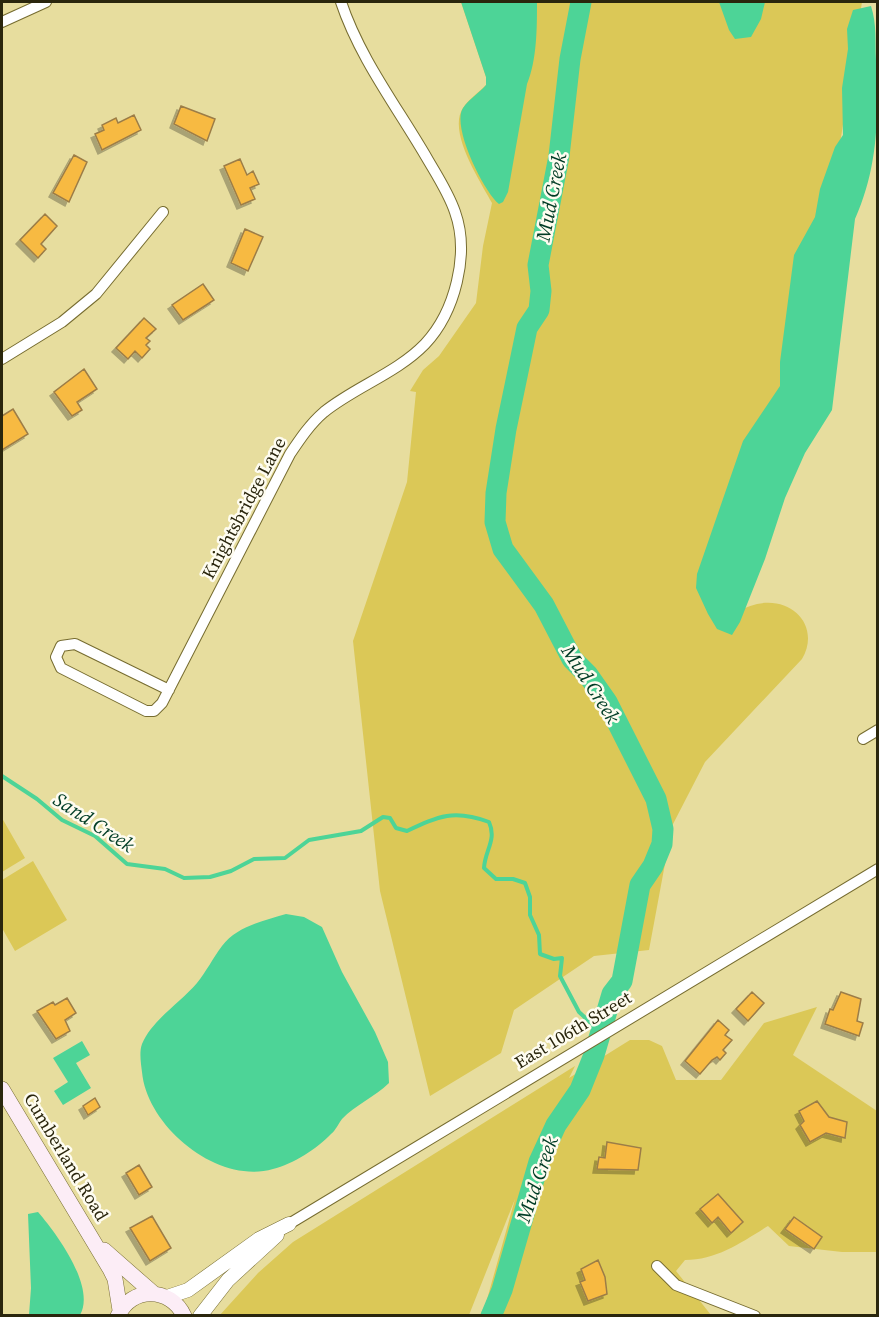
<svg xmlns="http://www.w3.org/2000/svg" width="879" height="1317" font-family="'Source Serif 4',serif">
  <defs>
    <filter id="shadow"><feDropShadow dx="-4" dy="4" stdDeviation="0" flood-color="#0004"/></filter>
  </defs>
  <rect width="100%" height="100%" fill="#e7dd9e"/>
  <path fill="#dbc857" d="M461 2H862L797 421 731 615C739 611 748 606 757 604 792 596 821 626 802 659L705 762 672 826 649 950 594 956 514 1010 501 1053 430 1096 380 891 353 641 407 482 416 392 410 391 423 370 439 356 476 303 483 246 492 203C481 182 447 132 463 108 468 100 479 92 486 85V77Z
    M2 818 25 858 2 872Z
    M33 861 67 920 15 951 2 928V880Z
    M817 1007 793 1055 877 1111V1252H842L789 1246 768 1226C742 1242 717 1260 685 1260L676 1271 711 1315H480L486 1303 515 1199 469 1315 219 1316 258 1273 293 1242 575 1066 569 1078 630 1040H649L662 1046 676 1080H721L764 1023Z"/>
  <path fill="#4dd497" d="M461 2H537C537 28 537 60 527 84L508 192 503 202 499 204C484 192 451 126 463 108 469 99 479 93 486 85V77Z
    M719 2H765L761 19 751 37 735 39 729 30Z
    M871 6C877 25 875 41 876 60 879 116 878 168 855 219L832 410 805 453 785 498 765 559 740 622 732 635 717 629 708 614 696 588 697 574 743 441 780 386V362L794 255 815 217 820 189 835 147 843 135 842 88 848 49 847 29 853 10Z
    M286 914 304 917 322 927 342 972 375 1032 388 1062 389 1083C375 1097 355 1105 342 1119 338 1124 336 1130 331 1134 317 1149 293 1164 273 1169 218 1185 147 1127 142 1072 141 1064 139 1052 142 1044 152 1020 180 1003 197 983 206 972 213 958 222 946 237 926 263 921 286 914Z
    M82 1041 90 1055 76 1063 91 1088 63 1105 54 1091 68 1082 53 1058Z
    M38 1212C57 1234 96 1287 80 1315H29L31 1288 28 1214Z"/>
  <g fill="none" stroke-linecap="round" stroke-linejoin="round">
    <path stroke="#4dd497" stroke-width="4" d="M2 776 37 799 62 820 95 836 127 864 165 869 184 878 210 877 231 871 254 859 285 858 309 840 361 831 383 817 390 818 396 828 407 831C439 816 454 809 489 822 497 840 485 850 484 868L496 879H513L525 883 530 897V915L539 935 540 954 554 959 562 958 560 976 579 1012 593 1025 601 1027"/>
    <path stroke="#4dd497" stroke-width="21" d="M491 1316 502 1290 539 1162 556 1125 580 1090 594 1055 612 994 622 981 640 885 653 866 662 844 663 829 656 799 607 702 588 675 572 659 544 605 503 549 495 522 496 493 506 429 527 328 539 310 541 291 538 265 559 156 570 59 581 2"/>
  </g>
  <path fill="#f7ba43" stroke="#9c7d47" stroke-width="1.5" filter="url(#shadow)" d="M181 106 215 119 207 141 174 124Z
    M134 115 141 130 102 150 95 134 104 130 102 125 116 118 118 123Z
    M74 155 87 162 69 202 53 193Z
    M240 159 247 175 253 171 259 184 250 188 255 199 241 205 224 166Z
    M45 214 57 226 41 244 46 249 38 258 20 240Z
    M245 229 263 237 248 271 231 263Z
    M203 284 214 300 183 320 172 305Z
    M144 318 156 329 146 338 150 341 146 345 150 349 142 358 135 351 128 359 116 348Z
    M84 369 97 389 77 402 82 410 72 416 54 392Z
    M13 409 28 434 2 450V416Z
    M752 992 764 1003 748 1021 736 1009Z
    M841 992 861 999 857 1021 863 1023 859 1036 825 1024 830 1009 833 1010Z
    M67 998 76 1013 65 1020 70 1031 56 1039 37 1011 53 1002 55 1005Z
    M718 1020 729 1030 725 1035 732 1040 723 1050 726 1053 720 1060 717 1057 712 1060 700 1074 685 1061Z
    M95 1098 100 1107 88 1115 83 1106Z
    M817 1101 829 1117 847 1122 845 1138 826 1133 810 1142 800 1125 804 1121 799 1111Z
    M607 1142 641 1148 638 1170 597 1169 599 1157 605 1158Z
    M139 1165 152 1187 139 1195 126 1173Z
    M718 1194 743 1222 731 1233 718 1217 712 1223 700 1209Z
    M152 1216 171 1248 150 1261 130 1228Z
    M794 1217 822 1237 814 1249 785 1229Z
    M598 1260 605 1277 607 1294 588 1301 580 1282 585 1280 581 1269Z"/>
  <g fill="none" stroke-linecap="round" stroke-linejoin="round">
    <g stroke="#766c30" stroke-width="12">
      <path id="minor" d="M2 22 46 2
        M2 359 62 322 96 294 163 212
        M169 690 75 644 61 646 56 657 61 668 146 711H154L162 703 290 454C300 439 310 424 324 412 355 387 397 373 425 344 455 312 470 254 455 212 449 194 438 177 428 160 398 108 360 59 341 2
        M863 739 878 730
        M289 1224 878 869
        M657 1266 676 1285 755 1316"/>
    </g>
    <g stroke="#766c30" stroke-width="15">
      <path id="tertiary" d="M167 1297 188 1290 259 1239 289 1224
        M200 1316 228 1280 277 1235"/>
    </g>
    <g stroke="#766c30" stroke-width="16">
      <path id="secondary" d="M2 1089 110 1269 115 1279 120 1310
        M104 1250 153 1293
        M118 1316C131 1286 171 1287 184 1316"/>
    </g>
    <use href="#minor" stroke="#fff" stroke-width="10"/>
    <use href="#tertiary" stroke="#fff" stroke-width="14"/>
    <use href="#secondary" stroke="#fcedf6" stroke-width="15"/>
  </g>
  <g text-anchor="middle" stroke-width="5" stroke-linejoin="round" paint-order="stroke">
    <g font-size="18" fill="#2a260d" stroke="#fefcf0">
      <text transform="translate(244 508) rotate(-62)" y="6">Knightsbridge Lane</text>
      <text transform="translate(573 1030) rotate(-31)" y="6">East 106th Street</text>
      <text transform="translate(66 1157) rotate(59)" y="6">Cumberland Road</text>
    </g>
    <g font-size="20" font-style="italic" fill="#003c25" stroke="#fefcf0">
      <text transform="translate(551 197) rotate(-79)" y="7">Mud Creek</text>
      <text transform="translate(591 684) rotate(57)" y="7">Mud Creek</text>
      <text transform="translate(94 822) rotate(33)" y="7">Sand Creek</text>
      <text transform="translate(537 1179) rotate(-71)" y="7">Mud Creek</text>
    </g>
  </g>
  <rect width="879" height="1317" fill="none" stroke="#2a260d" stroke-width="6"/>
</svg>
